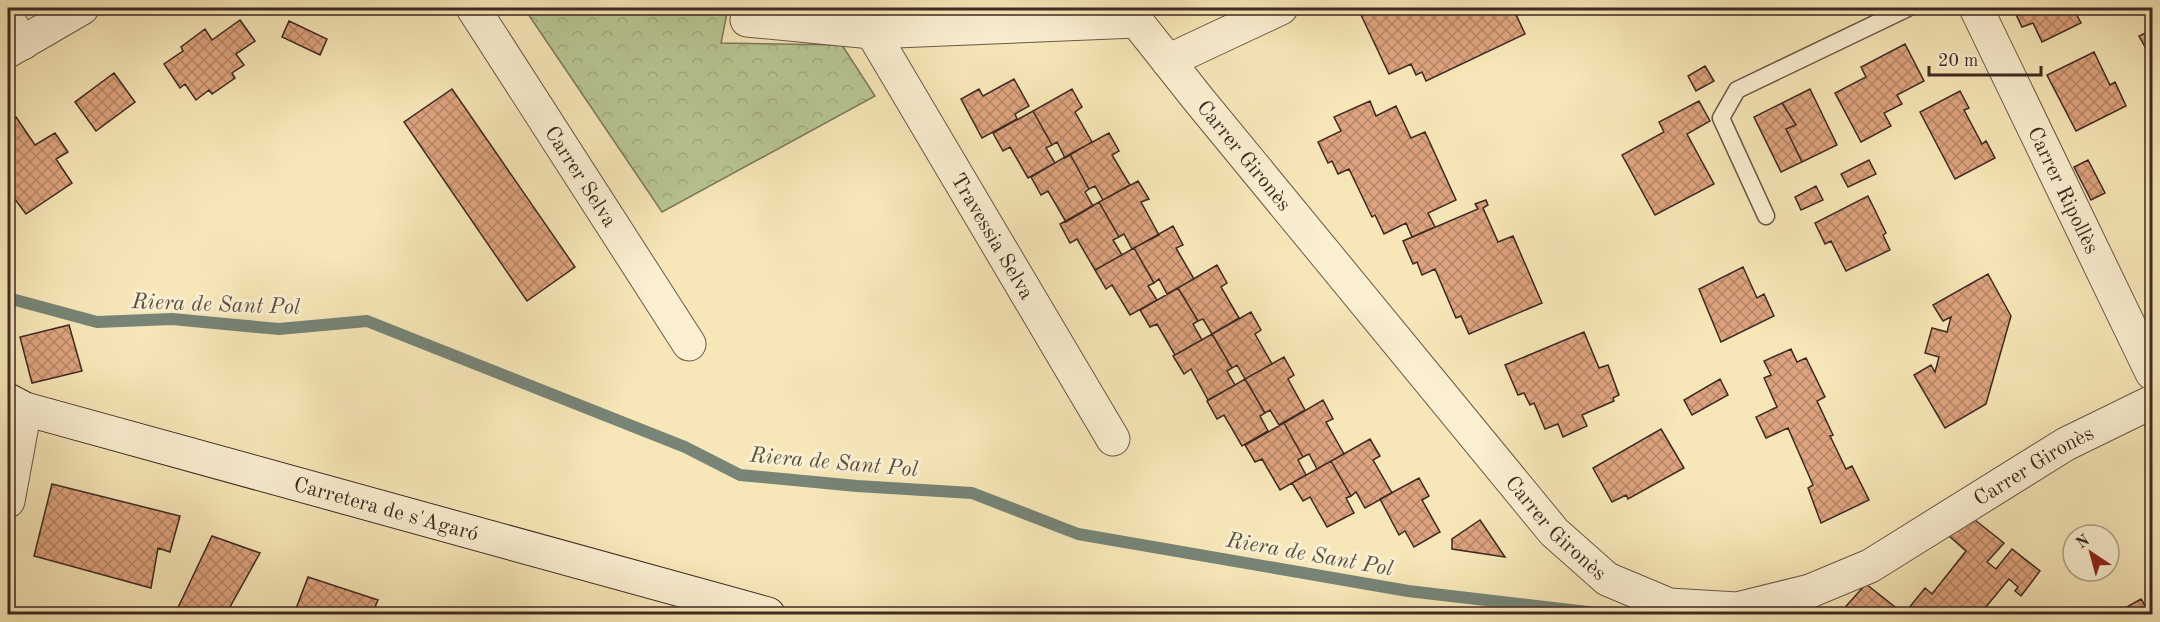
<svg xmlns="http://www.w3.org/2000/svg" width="2160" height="622" font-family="'Old Standard TT',serif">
  <defs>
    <pattern id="park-crowns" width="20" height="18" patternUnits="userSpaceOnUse" patternTransform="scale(1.5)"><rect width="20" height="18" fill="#b8c793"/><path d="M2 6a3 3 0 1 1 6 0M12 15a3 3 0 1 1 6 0" fill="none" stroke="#9fab7e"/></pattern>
    <pattern id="building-cross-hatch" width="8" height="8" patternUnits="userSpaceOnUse" patternTransform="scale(1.5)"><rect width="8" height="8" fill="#dda37e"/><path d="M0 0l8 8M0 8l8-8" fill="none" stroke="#b58567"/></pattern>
  </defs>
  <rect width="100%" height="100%" fill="#f7e7b8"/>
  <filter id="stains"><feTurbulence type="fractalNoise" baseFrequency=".00333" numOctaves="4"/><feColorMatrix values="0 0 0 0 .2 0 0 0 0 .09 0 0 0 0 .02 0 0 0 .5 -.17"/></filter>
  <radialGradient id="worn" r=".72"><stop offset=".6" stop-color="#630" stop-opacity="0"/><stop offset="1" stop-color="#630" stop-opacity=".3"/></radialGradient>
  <path fill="url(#park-crowns)" stroke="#7b785a" stroke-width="1.5" d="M524 8H728L721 43 842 45 875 96 662 212Z
    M859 8H1049L1059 24Z"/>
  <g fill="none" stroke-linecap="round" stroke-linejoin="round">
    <path stroke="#778476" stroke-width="12" d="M8 298 97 322 172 319 279 329 367 321 685 447 740 475 857 486 972 493 1078 534 1408 591 1605 614"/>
  </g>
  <path fill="url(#building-cross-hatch)" stroke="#3e2921" stroke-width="1.5" d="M1377 8H1513L1525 34 1426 81 1422 72 1416 75 1411 64 1389 74 1361 15Z
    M2013 8H2073L2081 23 2042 42 2033 23 2022 27Z
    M240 20 255 41 236 54 244 65 232 73 235 78 212 94 209 90 196 100 185 84 180 88 164 64 183 51 181 47 205 29 212 40Z
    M289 21 327 39 320 55 282 37Z
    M2152 30V52L2149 54 2139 36Z
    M1905 44 1924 81 1897 95 1902 104 1884 113 1891 126 1861 142 1835 93 1866 77 1861 67Z
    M2094 52 2110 85 2115 82 2126 106 2076 131 2047 75Z
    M1705 66 1714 81 1696 91 1688 76Z
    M114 73 135 102 96 131 75 102Z
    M1014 79 1029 106 1015 114 1017 119 982 138 961 99 979 89 983 96Z
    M452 89 575 267 527 301 404 122Z
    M1072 89 1082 107 1075 112 1092 142 1065 158 1057 142 1052 145 1033 111Z
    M1810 89 1837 145 1802 162 1786 129 1796 125 1782 103Z
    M1960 91 1969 108 1964 110 1982 144 1986 141 1995 158 1955 179 1920 112Z
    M1370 101 1376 116 1396 106 1411 138 1425 132 1456 200 1428 213 1435 227 1412 237 1406 223 1384 234 1375 215 1372 217 1349 169 1338 174 1332 161 1328 163 1318 142 1341 131 1334 117Z
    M1699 101 1710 121 1687 134 1714 184 1655 215 1622 155 1664 132 1659 122Z
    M1782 103 1796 125 1786 129 1802 162 1781 172 1754 117Z
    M1033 111 1052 145 1046 148 1055 163 1028 178 1010 147 1003 151 993 133Z
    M16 117 35 145 55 133 68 152 56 159 72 183 26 214 8 190V122Z
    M1109 133 1119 151 1112 155 1130 185 1103 200 1095 186 1089 189 1070 154Z
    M1070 154 1089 189 1085 192 1093 206 1066 222 1048 191 1041 195 1031 177Z
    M1869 160 1876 174 1848 187 1841 174Z
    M2088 160 2105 193 2091 200 2074 167Z
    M1138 181 1149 199 1141 202 1159 235 1132 249 1124 234 1119 237 1099 202Z
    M1816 186 1823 200 1801 210 1795 197Z
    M1868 196 1886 233 1883 235 1890 250 1846 271 1831 241 1825 244 1815 223Z
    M1486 200 1488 205 1483 208 1498 242 1513 236 1542 303 1469 334 1461 316 1456 318 1435 269 1422 275 1417 262 1413 264 1403 241 1478 209 1475 204Z
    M1099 202 1119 237 1113 240 1122 255 1095 270 1077 239 1070 243 1060 224Z
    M1173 226 1183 245 1176 248 1194 279 1167 294 1159 279 1154 283 1134 248Z
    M1134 248 1154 283 1148 286 1157 300 1130 315 1112 285 1106 289 1095 270Z
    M1217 265 1227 283 1221 287 1239 318 1212 334 1203 319 1198 321 1178 288Z
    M1743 267 1757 298 1764 294 1774 316 1721 342 1699 289Z
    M1988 274 2011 316 1986 404 1945 428 1914 375 1931 365 1935 372 1939 357 1925 353 1932 328 1947 332 1951 317 1943 321 1933 305Z
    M1178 288 1198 321 1193 324 1202 340 1175 355 1157 324 1150 327 1140 310Z
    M1251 312 1261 330 1255 334 1272 364 1245 379 1237 365 1232 368 1212 334Z
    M69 325 82 371 32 383 20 337Z
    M1584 332 1599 368 1608 365 1619 395 1613 398 1614 401 1582 415 1587 426 1563 437 1558 424 1545 429 1534 403 1530 405 1524 393 1518 395 1505 365Z
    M1212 334 1232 368 1227 371 1235 385 1208 400 1191 369 1184 374 1173 356Z
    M1791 349 1797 362 1806 358 1825 397 1817 401 1833 435 1830 436 1846 469 1852 466 1869 500 1821 523 1808 488 1813 485 1788 428 1766 438 1756 417 1777 407 1764 378 1771 375 1764 361Z
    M1284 357 1294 375 1288 379 1305 410 1279 425 1270 410 1265 413 1245 379Z
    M1245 379 1265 413 1260 416 1268 431 1242 446 1224 415 1217 419 1207 401Z
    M1720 379 1728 395 1692 415 1684 400Z
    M1323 400 1333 419 1326 422 1344 454 1317 469 1309 454 1303 457 1284 423Z
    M1284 423 1303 457 1298 460 1306 475 1280 490 1262 459 1255 462 1245 445Z
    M1661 429 1684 468 1628 499 1626 495 1612 502 1593 468Z
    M1370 439 1380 456 1373 460 1392 493 1365 508 1356 492 1351 496 1331 461Z
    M1331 461 1351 496 1346 498 1354 513 1327 527 1310 497 1303 501 1292 483Z
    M1419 478 1429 496 1422 500 1440 532 1414 547 1405 531 1399 535 1380 499Z
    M52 484 180 516 170 552 158 548 151 588 34 556Z
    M1480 520 1505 557 1452 549V539Z
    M1975 520 2004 543 1987 562 1996 569 2012 549 2040 571 2021 596 2015 591 2018 587 2009 579 1980 614H1904L1925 588 1932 594 1966 551 1948 535 1968 521Z
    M212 536 260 553 226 614H175Z
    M308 577 378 600 372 614H294Z
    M1866 584 1904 614H1839Z
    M2141 599 2150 614H2129L2125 608Z"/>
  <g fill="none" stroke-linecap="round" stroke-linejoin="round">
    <g stroke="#6c5847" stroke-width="19">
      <path id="lane" d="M1766 216 1721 118 1737 90 1908 8"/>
    </g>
    <g stroke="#6c5847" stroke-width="35">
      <g id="street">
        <path id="s1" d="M473 8 689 344"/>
        <path id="s2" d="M1126 8 1199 100 1554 532 1607 579 1669 605 1737 609 1810 591 1870 566 2066 444 2152 402"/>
        <path id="s3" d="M1976 8 2152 373"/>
        <path d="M8 20 23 43"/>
        <path d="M747 20 872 32 1136 21"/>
        <path id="s4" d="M872 32 1113 439"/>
        <path d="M8 51 82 8"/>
        <path d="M1168 61 1281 8"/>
        <path d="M8 501 25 409"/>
      </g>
    </g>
    <g stroke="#3e2921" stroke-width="35">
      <g id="secondary">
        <path id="s5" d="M8 400 25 409 768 614"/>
      </g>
    </g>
    <use href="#lane" stroke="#faefd1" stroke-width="16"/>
    <use href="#street" stroke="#faefd1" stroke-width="33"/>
    <use href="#secondary" stroke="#faefd1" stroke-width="33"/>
  </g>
  <g text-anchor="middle" stroke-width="6" stroke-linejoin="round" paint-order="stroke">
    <g font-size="21" fill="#3e2921" stroke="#faefd1">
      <text dy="7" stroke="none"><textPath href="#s2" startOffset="189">Carrer Gironès</textPath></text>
      <text dy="7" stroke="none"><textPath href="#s1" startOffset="200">Carrer Selva</textPath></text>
      <text dy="7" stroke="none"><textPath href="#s3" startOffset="202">Carrer Ripollès</textPath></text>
      <text dy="7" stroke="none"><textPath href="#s4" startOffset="237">Travessia Selva</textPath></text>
      <text dy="7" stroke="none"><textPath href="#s2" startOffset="1215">Carrer Gironès</textPath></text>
      <text dy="7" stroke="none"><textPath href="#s5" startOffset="394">Carretera de s'Agaró</textPath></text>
      <text dy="7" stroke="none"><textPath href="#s2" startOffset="675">Carrer Gironès</textPath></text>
    </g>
    <g font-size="22" font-style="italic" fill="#564f44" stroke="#faefd1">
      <text transform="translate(216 303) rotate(2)" y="8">Riera de Sant Pol</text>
      <text transform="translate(834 461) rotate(5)" y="8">Riera de Sant Pol</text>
      <text transform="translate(1310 553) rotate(10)" y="8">Riera de Sant Pol</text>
    </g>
  </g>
  <rect width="2160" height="622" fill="none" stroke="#f7e7b8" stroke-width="30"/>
  <rect x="9" y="9" width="2142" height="604" fill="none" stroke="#3e2921" stroke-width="3"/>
  <rect x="15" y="15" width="2130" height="592" fill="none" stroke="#3e2921" stroke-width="1.5"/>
  <g transform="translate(2091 553) rotate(324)"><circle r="28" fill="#faefd1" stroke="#afa08b" stroke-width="1.5"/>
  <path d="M0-4.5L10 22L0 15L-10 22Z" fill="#8f2418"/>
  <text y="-9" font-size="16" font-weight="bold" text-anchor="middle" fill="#3e2921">N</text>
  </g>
  <path d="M1929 66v9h112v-9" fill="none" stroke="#3e2921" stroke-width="3"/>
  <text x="1938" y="66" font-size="18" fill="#3e2921" stroke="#faefd1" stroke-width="4.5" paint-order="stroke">20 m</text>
  <rect width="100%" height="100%" filter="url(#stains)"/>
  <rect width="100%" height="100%" fill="url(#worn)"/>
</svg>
